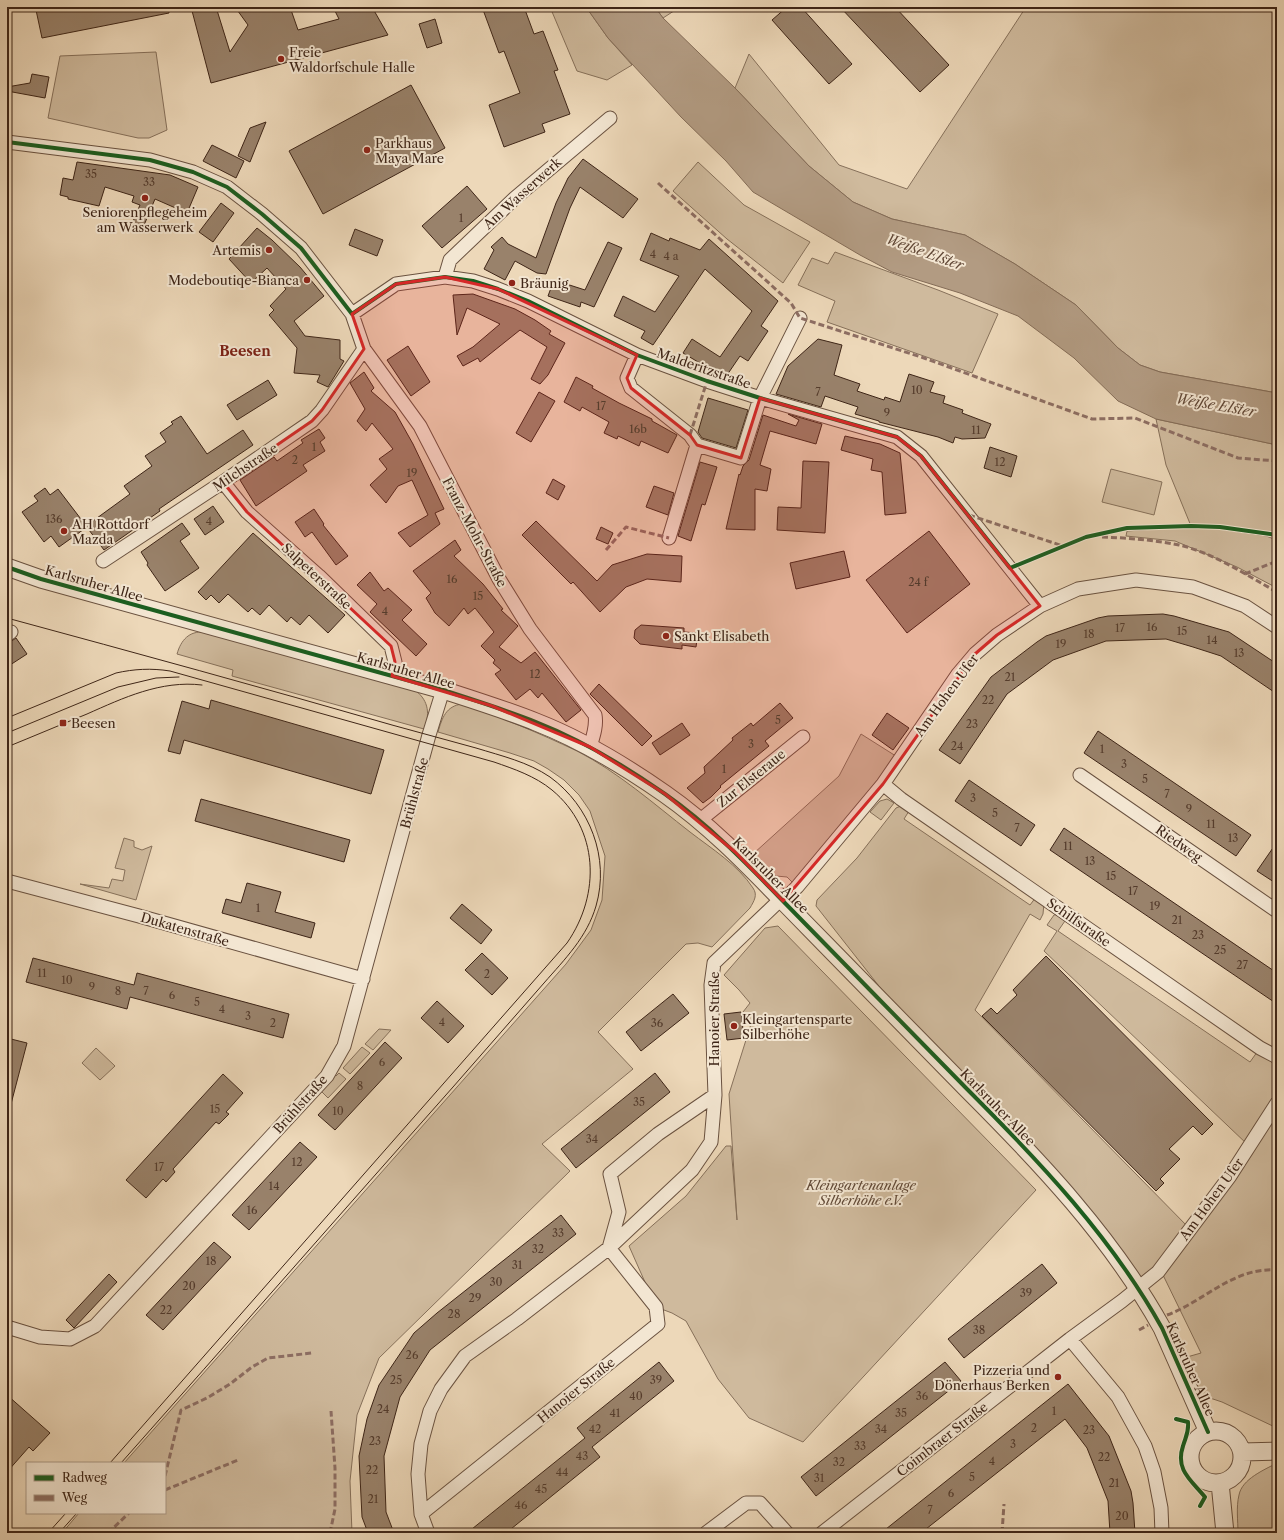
<svg xmlns="http://www.w3.org/2000/svg" width="1284" height="1540" font-family="'Libre Caslon Text',serif">
  <rect width="100%" height="100%" fill="#edd8b9"/>
  <filter id="stains"><feTurbulence type="fractalNoise" baseFrequency=".005" numOctaves="4"/><feColorMatrix values="0 0 0 0 .2 0 0 0 0 .09 0 0 0 0 .02 0 0 0 .5 -.17"/></filter>
  <radialGradient id="worn" r=".72"><stop offset=".6" stop-color="#630" stop-opacity="0"/><stop offset="1" stop-color="#630" stop-opacity=".3"/></radialGradient>
  <path fill="#cfba9d" stroke="#86705a" d="M550 7H586L608 38 632 65 607 80 577 71Z
    M655 7H680L663 18Z
    M1026 7H1277V393L1160 372 1140 365 1118 348 1076 305 1015 264 965 235 892 219 853 202 809 166 735 88 749 54 839 165 907 189Z
    M156 52 167 130 149 138H138L48 118 60 56Z
    M698 162 744 205 810 242 783 283 727 239 673 191Z
    M835 252 938 290 998 314 972 373 827 322 835 301 798 285 812 258 828 264Z
    M1156 419 1277 445V535L1220 527H1207L1266 536 1277 540V588L1237 567 1175 541 1126 536 1127 531 1195 526H1191L1166 465Z
    M1111 469 1162 482 1154 515 1102 502Z
    M204 632 416 691C429 701 430 715 424 729L232 676 233 670 177 654C181 640 189 631 204 632Z
    M462 704C501 717 539 733 577 751 618 772 654 804 690 832 712 849 738 865 753 888 758 895 754 901 750 908L712 947 698 943 686 944 598 1032 633 1069 542 1144 570 1171 379 1358 357 1415 350 1481 352 1533H62L79 1513H165V1463H124L566 964 591 930 602 900 605 856 590 811 579 795 564 780 548 769 534 761 510 753 438 732C442 718 446 706 462 704Z
    M861 734 899 758 797 887 787 877 776 876 753 854 839 776Z
    M887 799 894 803 881 820 870 812 880 801Z
    M901 806 909 811 904 819 1030 905 1036 897 1044 903 1043 914 1040 920 1030 914 975 1010 1190 1229 1139 1288 930 1051 816 906 817 900 857 858 896 808Z
    M124 838 134 841V847L142 850 152 846 136 900 80 884 109 888 112 879 123 881 125 870 115 868Z
    M1059 914 1067 918 1058 931 1250 1062 1260 1048 1277 1057V1091L1248 1145 1044 951 1057 931 1047 925 1054 915Z
    M778 926 1036 1190 803 1442 749 1418 718 1379 686 1321 672 1313 656 1307 629 1246 686 1196 726 1146H731L737 1220 729 1094 751 1024 743 1012 750 1003 739 990 724 975 765 928Z
    M379 1029 391 1030 373 1050 365 1044Z
    M362 1047 370 1053 350 1074 343 1068Z
    M96 1048 115 1066 100 1080 82 1063Z
    M339 1073 346 1079 328 1098 321 1091 334 1074 336 1076Z
    M1277 1104V1428L1222 1402 1201 1395 1187 1357 1201 1353 1163 1275Z
    M1277 1463V1533H1238C1238 1521 1236 1507 1239 1495 1242 1479 1264 1470 1277 1463Z"/>
  <path fill="#b29b82" stroke="#846c57" d="M586 7H655L663 18 735 88 809 166 853 202 892 219 965 235 1015 264 1076 305 1118 348 1140 365 1160 372 1277 393V445L1156 419 1118 401 1074 358 1018 316 960 293 892 272 860 255 753 192 726 161 681 117 608 38Z"/>
  <path fill="#99826b" stroke="#3e2517" d="M52 7H169V13L42 38 36 10Z
    M191 7H216L230 52 248 25 235 7H290L298 30 339 19 333 7H372L388 35 211 83Z
    M482 7H524L534 34 543 31 558 70 554 71 570 114 542 124 545 132 504 147 489 105 520 93 504 51 499 53Z
    M787 7H801L852 64 829 84 772 20Z
    M840 7H895L949 65 920 92Z
    M435 19 442 43 427 48 419 24Z
    M32 74 49 77 45 98 7 91V87L30 83Z
    M411 85 445 148 323 214 289 151Z
    M266 122 250 162 238 156 250 128Z
    M212 145 244 161 236 178 203 161Z
    M583 159 638 199 623 218 580 187 570 208 546 274 537 273 515 261 505 280 484 269 494 250 491 247 502 237 508 244 536 258 556 203 568 178Z
    M77 162 170 175 198 187 187 213 155 199 142 230 131 226 140 205 132 202 134 196 105 187 99 206 68 199V197L60 195 63 178 73 180Z
    M467 186 487 209 442 248 422 226Z
    M221 203 234 213 213 242 199 232Z
    M257 228 272 240 300 267 324 296 294 321 305 336 340 340V359L344 361 328 387 317 382 320 375 294 373 297 348 269 315 274 310 270 306 286 289 267 268 251 283 229 259Z
    M355 229 383 240 377 256 349 245Z
    M651 233 669 241 670 238 700 250 709 239 778 301 761 326 768 331 748 361 740 356 725 378 683 353 692 339 720 357 752 311 705 269 653 345 641 338 645 331 614 316 623 296 655 312 679 276 640 260Z
    M608 242 622 248 594 307 581 302 580 307 548 296 554 280 585 290Z
    M473 294 515 309 535 320 551 331 549 334 565 343 548 375 540 384 531 379 547 347 520 330 480 362 478 358 463 366 457 356 473 347 500 324 467 308 457 335 453 295Z
    M818 339 842 345 834 375 860 384 857 391 884 400 885 397 900 402 909 374 934 382 930 392 945 396 943 403 963 410 962 413 991 424 985 438 962 439 955 437 953 443 938 437 879 422V421L855 414 858 407 825 396 821 407 776 394 788 366Z
    M408 346 430 382 411 396 387 360Z
    M364 372 374 388 371 391 395 412 413 444 444 509 435 513 440 524 410 547 398 533 428 515 412 480 398 486 386 503 370 485 387 469 379 459 393 449 372 423 366 431 357 421 365 409 350 383Z
    M576 377 593 386 592 388 619 403 652 419V421L677 435 668 453 641 441 639 446 618 436 617 439 604 433 609 422 582 407 580 411 564 402Z
    M268 380 277 395 237 420 227 405Z
    M539 392 555 401 531 442 516 433Z
    M708 398 748 410 736 448 702 438 698 432Z
    M788 414 822 424 816 444 770 431 760 465 771 469 767 491 755 489V530L726 529 739 474 740 475 743 466 749 460 763 415 796 426 799 420Z
    M181 416 207 454 243 430 253 445 159 509 160 511 104 550 86 526 130 494 124 486 152 466 145 456 166 442 160 433 173 424 171 422Z
    M319 429 325 438 320 442 325 451 303 465 307 471 256 506 240 480 274 457 277 461 303 443 301 440Z
    M845 436 880 444 900 453 906 513 885 515 882 472 871 470 873 459 841 450Z
    M990 447 1017 456 1011 477 984 468Z
    M803 461 829 462 825 533 777 530 778 507 801 508Z
    M700 462 717 467 705 505 702 504 691 541 678 536Z
    M553 479 565 486 558 500 546 493Z
    M654 486 674 493 668 515 646 507Z
    M45 488 50 495 58 489 87 527 59 547 51 536 44 542 22 512 38 501 34 496Z
    M213 506 224 522 205 535 194 519Z
    M314 509 324 524 323 525 348 556 336 565 312 532 305 537 295 522Z
    M536 521 597 581 612 565 647 554 682 556 681 582 647 579 626 587 600 612 573 582 571 584 522 535Z
    M182 523 190 534 180 541 199 568 165 591 147 565 148 563 141 552Z
    M601 527 613 533 608 544 596 539Z
    M929 531 970 584 907 633 866 580Z
    M253 533 345 615 328 633 309 615 300 625 291 617 287 622 269 605 260 615 252 608 248 612 228 594 219 603 211 595 206 600 198 592Z
    M455 540 461 550 454 556 483 584 503 609 501 610 518 626 499 647 521 663 535 652 581 710 566 722 542 693 538 698 530 689 516 700 495 674 501 670 493 663 495 660 481 646 494 632 475 608 468 614 464 608 449 626 435 613 426 598 431 593 413 571Z
    M844 551 850 577 796 589 790 563Z
    M370 572 384 591 388 588 412 610 402 620 427 644 416 656 370 612 377 604 357 585Z
    M1163 614 1174 616 1229 632 1277 664V694L1221 656 1193 647 1166 639 1106 641 1053 660 1007 694 960 764 939 750 991 677 1037 642 1046 636 1098 618 1108 616Z
    M641 625 684 628V632L698 633 696 647 682 645V649L640 644 634 638 635 630Z
    M16 638 27 654 7 667V644Z
    M599 684 652 736 642 746 590 694Z
    M211 700 384 750 371 794 184 740 180 754 168 751 182 701 209 709Z
    M780 703 793 718 765 741 769 746 720 786 721 787 711 797 703 803 687 788 705 773 704 767 733 740 732 738 751 723 753 726Z
    M887 713 909 728 893 750 872 735Z
    M682 723 690 735 660 755 652 743Z
    M1098 731 1251 835 1236 856 1084 753Z
    M969 780 1035 825 1021 846 955 801Z
    M201 799 350 840 344 862 195 821Z
    M1064 828 1277 973V1004L1050 850Z
    M1277 842V884L1257 871Z
    M247 883 281 892 275 912 315 923 311 938 222 913 226 899 241 903Z
    M462 904 492 930 481 944 450 918Z
    M482 953 508 978 492 995 465 970Z
    M1046 956 1213 1124 1202 1135 1193 1126 1169 1149 1180 1159 1160 1179 1164 1183 1156 1191 982 1016 991 1008 997 1014 1017 995 1013 990Z
    M33 958 134 985 137 973 289 1014 283 1038 130 997 127 1009 26 982Z
    M673 994 689 1013 641 1051 626 1032Z
    M437 1001 464 1026 448 1043 421 1018Z
    M741 1012 744 1038 727 1040 724 1014Z
    M7 1038 27 1043 11 1104H7Z
    M385 1042 402 1058 335 1130 318 1115Z
    M655 1073 670 1092 576 1168 561 1149Z
    M223 1074 243 1093 226 1112 229 1114 219 1124 216 1122 173 1169 175 1172 166 1182 163 1179 146 1198 126 1180Z
    M300 1142 317 1157 249 1230 232 1215Z
    M561 1215 576 1234 430 1350 400 1397 384 1456 386 1512 394 1533H368L362 1517 359 1456 367 1419 379 1385 414 1333 437 1313Z
    M214 1242 231 1257 163 1330 146 1315Z
    M1042 1264 1057 1283 964 1358 948 1339Z
    M109 1274 117 1282 74 1328 66 1320Z
    M659 1362 674 1381 592 1447 600 1457 506 1533H467L585 1438 577 1428Z
    M945 1362 961 1381 816 1496 801 1477Z
    M1068 1384 1109 1436 1131 1491 1133 1503 1135 1533H1110L1108 1501 1087 1448 1065 1419 921 1533H881Z
    M7 1395 50 1433 33 1451 29 1447 7 1472Z"/>
  <g fill="none" stroke-linecap="round" stroke-linejoin="round">
    <g stroke="#6a5240" stroke-width="15">
      <path id="minor" d="M7 142 150 160 193 172 227 187 262 214 301 248 352 314 364 349 420 426 499 579 530 629 595 715C597 726 593 737 590 747
        M445 277 450 260 515 198 610 118
        M352 314 396 284 445 277 473 281 498 289 528 301 637 355 707 381 760 398 897 437 921 456 1040 606
        M637 355 627 378 631 388 690 435 697 445 741 458 760 398 800 318
        M223 482 247 512 319 576 391 646 395 662 392 676
        M669 538 697 445
        M103 561 223 482 312 421 322 410 364 349
        M7 635 11 632
        M1080 775 1277 911
        M883 784 901 799 1260 1048 1277 1057
        M699 821 803 737
        M7 881 139 916 363 979
        M783 901 797 887 883 784 958 674 975 654 997 635 1040 606 1078 589 1136 580 1193 587 1245 606 1277 627
        M609 1248 619 1212 610 1174 658 1134 715 1095
        M7 1327 40 1337 70 1339 95 1326 327 1076 344 1046 429 735 443 690
        M1070 1339 1118 1397 1145 1446 1154 1472 1161 1508 1162 1533
        M421 1514 658 1324 656 1307 609 1248
        M428 1533 421 1514 418 1474 421 1444 430 1411 441 1389 465 1356 517 1319 609 1248 692 1170 711 1142 715 1095 711 985 714 963 781 899
        M706 1533 746 1503H760L787 1533
        M822 1533 1070 1339 1122 1301 1158 1272 1230 1176 1277 1103"/>
    </g>
    <g stroke="#6a5240" stroke-width="19">
      <path id="tertiary" d="M7 567 41 579 443 690C474 700 506 710 536 722 582 740 625 766 665 794 708 824 745 862 781 899 811 930 841 960 871 991 903 1024 935 1056 967 1089 1040 1162 1112 1238 1162 1328L1208 1432
        M1190 1457a26 26 0 1 1 52 0a26 26 0 1 1-52 0Z
        M1242 1452 1277 1451
        M1220 1483 1225 1533"/>
    </g>
    <use href="#minor" stroke="#f3e6d2" stroke-width="13"/>
    <use href="#tertiary" stroke="#f3e6d2" stroke-width="17"/>
    <path stroke="#3e2517" stroke-width="1" d="M7 618C136 653 264 688 392 725 420 733 448 740 476 748 502 756 528 762 550 777 590 806 610 858 596 906 587 937 565 959 544 983 514 1018 483 1052 453 1087 342 1212 232 1338 121 1463
      M7 718 116 673C134 669 151 668 170 671L494 762C514 769 535 776 552 790 599 829 601 894 567 943L110 1463
      M7 733 118 687 156 678 179 677
      M7 747C34 736 60 725 87 714 123 698 161 680 202 685
      M48 1533 66 1513
      M59 1533 77 1513"/>
    <path stroke="#8d6e63" stroke-width="3" stroke-dasharray="6 3" stroke-linecap="butt" d="M658 183 791 303 800 318 924 358 1092 419 1135 418 1238 458 1277 461
      M690 435 707 381
      M969 515 1063 546
      M1102 537C1128 538 1155 540 1179 545 1214 553 1246 575 1277 592
      M606 550 626 527 669 538
      M1245 574 1277 561
      M1167 1315C1205 1301 1233 1267 1277 1270
      M1139 1330 1148 1325
      M165 1476 181 1410 207 1398 230 1384 252 1367 268 1358 312 1353
      M165 1490 238 1460
      M108 1533 129 1513
      M330 1533 335 1509V1468L331 1411
      M822 1533H823
      M1002 1533 1004 1504"/>
    <g stroke="#f3e6d2" stroke-width="6">
      <path id="cycleway" d="M7 142 150 160 193 172 227 187 262 214 301 248 352 314 396 284 445 277 473 281 498 289 528 301 637 355 707 381 760 398 897 437 921 456 1010 568 1086 537 1127 528 1191 526 1220 527 1277 535
        M7 567 41 579 443 690C474 700 506 710 536 722 582 740 625 766 665 794 708 824 745 862 781 899 811 930 841 960 871 991 903 1024 935 1056 967 1089 1040 1162 1112 1238 1162 1328L1208 1432
        M1176 1419 1188 1422C1189 1432 1186 1436 1183 1446 1175 1470 1191 1480 1205 1497L1200 1506"/>
    </g>
    <use href="#cycleway" stroke="#1b5e20" stroke-width="4"/>
  </g>
  <path fill="#d62828" fill-opacity="0.2" stroke="#d62828" stroke-width="3" stroke-linejoin="round" d="M445 277 498 289 637 355 627 378 631 388 690 435 697 445 741 458 760 398 897 437 921 456 1040 606 997 635 975 654 883 784 783 901 735 852 665 794 590 747 492 706 392 676 395 662 391 646 247 512 223 482 312 421 322 410 364 349 352 314 396 284Z"/>
  <g fill="#8f2418" stroke="#f3e6d2" stroke-width="1.5">
    <circle cx="281" cy="59" r="4"/>
    <circle cx="367" cy="150" r="4"/>
    <circle cx="145" cy="198" r="4"/>
    <circle cx="269" cy="250" r="4"/>
    <circle cx="307" cy="280" r="4"/>
    <circle cx="512" cy="283" r="4"/>
    <circle cx="64" cy="531" r="4"/>
    <circle cx="666" cy="636" r="4"/>
    <rect x="59" y="719" width="8" height="8" rx="2"/>
    <circle cx="734" cy="1026" r="4"/>
    <circle cx="1058" cy="1377" r="4"/>
  </g>
  <g text-anchor="middle" stroke-width="4" stroke-linejoin="round" paint-order="stroke">
    <g font-size="11" fill="#553c2c">
      <text x="91" y="178">35</text>
      <text x="149" y="186">33</text>
      <text x="461" y="222">1</text>
      <text x="653" y="258">4</text>
      <text x="671" y="260">4 a</text>
      <text x="917" y="394">10</text>
      <text x="818" y="396">7</text>
      <text x="601" y="410">17</text>
      <text x="887" y="417">9</text>
      <text x="638" y="433">16b</text>
      <text x="976" y="434">11</text>
      <text x="314" y="451">1</text>
      <text x="295" y="464">2</text>
      <text x="1000" y="466">12</text>
      <text x="412" y="477">19</text>
      <text x="54" y="523">136</text>
      <text x="209" y="525">4</text>
      <text x="452" y="583">16</text>
      <text x="918" y="586">24 f</text>
      <text x="478" y="600">15</text>
      <text x="385" y="615">4</text>
      <text x="1152" y="631">16</text>
      <text x="1120" y="632">17</text>
      <text x="1182" y="635">15</text>
      <text x="1089" y="638">18</text>
      <text x="1212" y="644">14</text>
      <text x="1061" y="648">19</text>
      <text x="1239" y="657">13</text>
      <text x="535" y="678">12</text>
      <text x="1010" y="681">21</text>
      <text x="988" y="704">22</text>
      <text x="778" y="724">5</text>
      <text x="972" y="728">23</text>
      <text x="751" y="748">3</text>
      <text x="957" y="750">24</text>
      <text x="1102" y="753">1</text>
      <text x="1124" y="768">3</text>
      <text x="724" y="773">1</text>
      <text x="1145" y="783">5</text>
      <text x="1167" y="798">7</text>
      <text x="973" y="802">3</text>
      <text x="1189" y="813">9</text>
      <text x="995" y="817">5</text>
      <text x="1211" y="828">11</text>
      <text x="1017" y="832">7</text>
      <text x="1233" y="842">13</text>
      <text x="1068" y="850">11</text>
      <text x="1090" y="865">13</text>
      <text x="1111" y="880">15</text>
      <text x="1133" y="895">17</text>
      <text x="1155" y="910">19</text>
      <text x="258" y="912">1</text>
      <text x="1177" y="924">21</text>
      <text x="1198" y="939">23</text>
      <text x="1220" y="954">25</text>
      <text x="1242" y="969">27</text>
      <text x="42" y="977">11</text>
      <text x="487" y="978">2</text>
      <text x="67" y="984">10</text>
      <text x="92" y="991">9</text>
      <text x="118" y="995">8</text>
      <text x="146" y="995">7</text>
      <text x="172" y="999">6</text>
      <text x="197" y="1006">5</text>
      <text x="222" y="1013">4</text>
      <text x="248" y="1020">3</text>
      <text x="442" y="1026">4</text>
      <text x="273" y="1027">2</text>
      <text x="657" y="1027">36</text>
      <text x="382" y="1066">6</text>
      <text x="360" y="1090">8</text>
      <text x="639" y="1106">35</text>
      <text x="215" y="1113">15</text>
      <text x="338" y="1115">10</text>
      <text x="592" y="1143">34</text>
      <text x="297" y="1166">12</text>
      <text x="159" y="1171">17</text>
      <text x="274" y="1190">14</text>
      <text x="252" y="1214">16</text>
      <text x="558" y="1237">33</text>
      <text x="538" y="1253">32</text>
      <text x="211" y="1265">18</text>
      <text x="517" y="1269">31</text>
      <text x="496" y="1286">30</text>
      <text x="189" y="1290">20</text>
      <text x="1026" y="1297">39</text>
      <text x="475" y="1302">29</text>
      <text x="166" y="1314">22</text>
      <text x="454" y="1318">28</text>
      <text x="979" y="1334">38</text>
      <text x="412" y="1359">26</text>
      <text x="396" y="1384">25</text>
      <text x="656" y="1384">39</text>
      <text x="636" y="1400">40</text>
      <text x="922" y="1400">36</text>
      <text x="383" y="1413">24</text>
      <text x="1054" y="1415">1</text>
      <text x="615" y="1417">41</text>
      <text x="901" y="1417">35</text>
      <text x="1034" y="1432">2</text>
      <text x="595" y="1433">42</text>
      <text x="881" y="1433">34</text>
      <text x="1089" y="1434">23</text>
      <text x="375" y="1445">23</text>
      <text x="1013" y="1448">3</text>
      <text x="860" y="1450">33</text>
      <text x="582" y="1460">43</text>
      <text x="1104" y="1461">22</text>
      <text x="992" y="1465">4</text>
      <text x="839" y="1466">32</text>
      <text x="372" y="1474">22</text>
      <text x="562" y="1476">44</text>
      <text x="972" y="1481">5</text>
      <text x="819" y="1482">31</text>
      <text x="1114" y="1487">21</text>
      <text x="541" y="1493">45</text>
      <text x="951" y="1497">6</text>
      <text x="373" y="1503">21</text>
      <text x="521" y="1509">46</text>
      <text x="930" y="1514">7</text>
      <text x="1122" y="1520">20</text>
    </g>
    <g font-size="13" fill="#3e2517" stroke="#f3e6d2" text-anchor="start">
      <text x="289" y="57">Freie<tspan x="289" dy="15">Waldorfschule Halle</tspan></text>
      <text x="375" y="148">Parkhaus<tspan x="375" dy="15">Maya Mare</tspan></text>
      <text x="145" y="217" text-anchor="middle">Seniorenpflegeheim<tspan x="145" dy="15">am Wasserwerk</tspan></text>
      <text x="261" y="255" text-anchor="end">Artemis</text>
      <text x="299" y="285" text-anchor="end">Modeboutiqe-Bianca</text>
      <text x="520" y="288">Bräunig</text>
      <text x="72" y="529">AH Rottdorf<tspan x="72" dy="15">Mazda</tspan></text>
      <text x="674" y="641">Sankt Elisabeth</text>
      <text x="71" y="728">Beesen</text>
      <text x="742" y="1024">Kleingartensparte<tspan x="742" dy="15">Silberhöhe</tspan></text>
      <text x="1050" y="1375" text-anchor="end">Pizzeria und<tspan x="1050" dy="15">Dönerhaus Berken</tspan></text>
    </g>
    <g font-size="13" fill="#3e2517" stroke="#f3e6d2">
      <text transform="translate(522 193) rotate(-42)" y="5">Am Wasserwerk</text>
      <text transform="translate(704 368) rotate(19)" y="5">Malderitzstraße</text>
      <text transform="translate(245 467) rotate(-34)" y="5">Milchstraße</text>
      <text transform="translate(475 532) rotate(62)" y="5">Franz-Mohr-Straße</text>
      <text transform="translate(317 576) rotate(43)" y="5">Salpeterstraße</text>
      <text transform="translate(94 583) rotate(16)" y="5">Karlsruher Allee</text>
      <text transform="translate(406 670) rotate(16)" y="5">Karlsruher Allee</text>
      <text transform="translate(946 695) rotate(-54)" y="5">Am Hohen Ufer</text>
      <text transform="translate(751 778) rotate(-39)" y="5">Zur Elsteraue</text>
      <text transform="translate(414 793) rotate(-75)" y="5">Brühlstraße</text>
      <text transform="translate(1179 843) rotate(35)" y="5">Riedweg</text>
      <text transform="translate(771 875) rotate(45)" y="5">Karlsruher Allee</text>
      <text transform="translate(1079 922) rotate(35)" y="5">Schilfstraße</text>
      <text transform="translate(185 929) rotate(16)" y="5">Dukatenstraße</text>
      <text transform="translate(714 1019) rotate(-90)" y="5">Hanoier Straße</text>
      <text transform="translate(300 1104) rotate(-48)" y="5">Brühlstraße</text>
      <text transform="translate(998 1107) rotate(46)" y="5">Karlsruher Allee</text>
      <text transform="translate(1211 1199) rotate(-54)" y="5">Am Hohen Ufer</text>
      <text transform="translate(1191 1369) rotate(66)" y="5">Karlsruher Allee</text>
      <text transform="translate(576 1390) rotate(-39)" y="5">Hanoier Straße</text>
      <text transform="translate(942 1439) rotate(-38)" y="5">Coimbraer Straße</text>
    </g>
    <g font-size="13" font-style="italic" fill="#624a38" stroke="#f3e6d2">
      <text x="861" y="1190">Kleingartenanlage<tspan x="861" dy="15">Silberhöhe e.V.</tspan></text>
    </g>
    <g font-size="14" font-style="italic" fill="#614837" stroke="#f3e6d2">
      <text transform="translate(925 252) rotate(20)" y="5">Weiße Elster</text>
      <text transform="translate(1216 405) rotate(10)" y="5">Weiße Elster</text>
    </g>
    <g font-size="14" font-weight="bold" fill="#7a1f14" stroke="#f3e6d2">
      <text x="245" y="356">Beesen</text>
    </g>
  </g>
  <rect width="1284" height="1540" fill="none" stroke="#edd8b9" stroke-width="24"/>
  <rect x="8" y="8" width="1268" height="1524" fill="none" stroke="#3e2517" stroke-width="2"/>
  <rect x="12" y="12" width="1260" height="1516" fill="none" stroke="#3e2517"/>
  <rect x="26" y="1462" width="140" height="52" fill="#f3e6d2" stroke="#ab9987"/>
  <rect x="34" y="1475" width="20" height="6" fill="#1b5e20" stroke="#ab9987"/>
  <text x="62" y="1482" font-size="12" fill="#3e2517">Radweg</text>
  <rect x="34" y="1495" width="20" height="6" fill="#8d6e63" stroke="#ab9987"/>
  <text x="62" y="1502" font-size="12" fill="#3e2517">Weg</text>
  <rect width="100%" height="100%" filter="url(#stains)"/>
  <rect width="100%" height="100%" fill="url(#worn)"/>
</svg>
